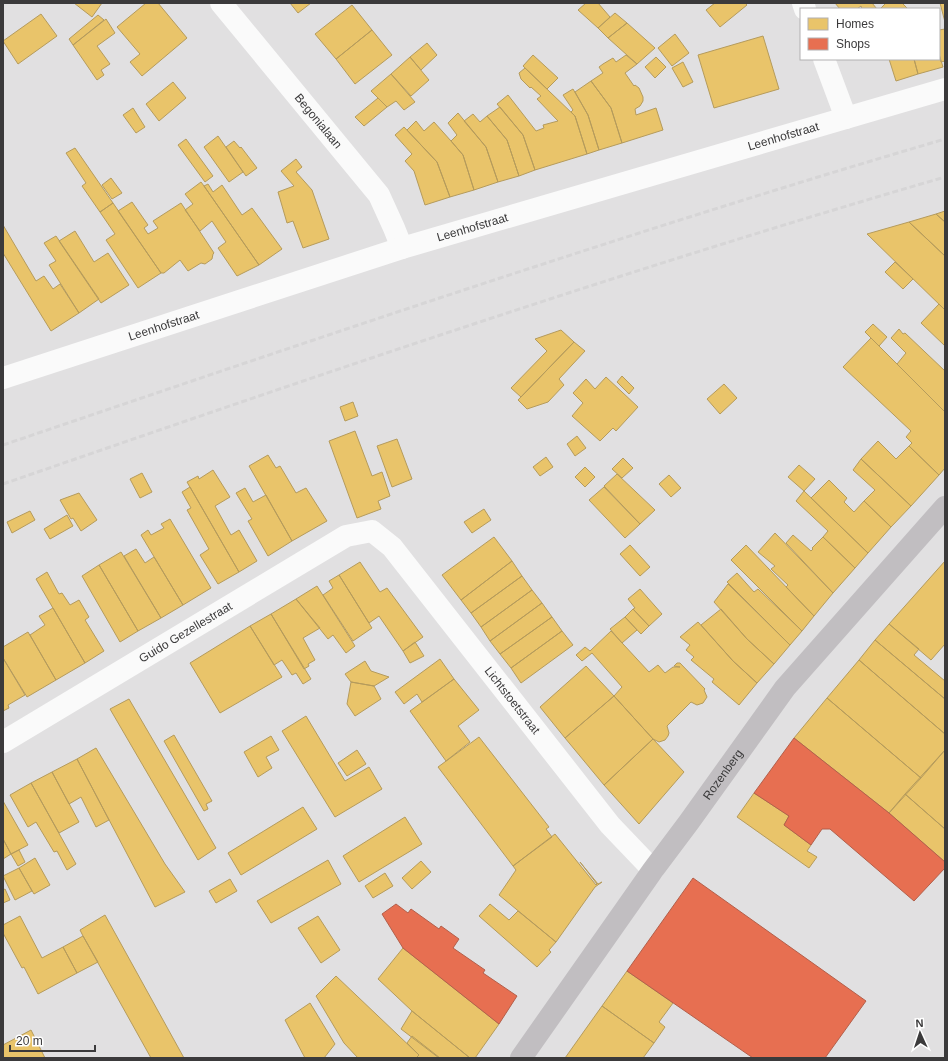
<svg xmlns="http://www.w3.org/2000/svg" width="948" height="1061" font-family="Arial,sans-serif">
  <rect width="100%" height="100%" fill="#e1e0e1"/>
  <path fill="#e9c46a" stroke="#b59b5c" d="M74 3H102L92 17Z
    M146 3H158L187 38 142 76 130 62 140 54 117 27Z
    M290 3H311L298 13Z
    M586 3H598L610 17 598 28 578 10Z
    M715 3H745L747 5 720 27 706 10Z
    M835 3H872L877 9H862L861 6 857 9H840Z
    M886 3H902L908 9H880Z
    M940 3H945V22Z
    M352 5 372 30 336 59 315 34Z
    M615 13 627 23 608 38 598 28Z
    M41 14 57 36 18 64 3 41Z
    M98 15 104 20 73 45 69 39Z
    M106 19 115 33 97 46 110 64 101 70 104 75 97 80 73 45Z
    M627 23 655 48 637 64 608 38Z
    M945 29V61L941 62 939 54V30Z
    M372 30 392 55 355 84 336 59Z
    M675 34 689 53 672 66 658 48Z
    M763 36 779 89 714 108 698 55Z
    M427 43 437 55 421 70 410 57Z
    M939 54 943 67 918 74 914 59H939Z
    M533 55 558 78 547 89 523 66Z
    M626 55 637 64 625 73 634 86 635 85 639 88 643 97V101L640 106 635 109 636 115 656 108 663 130 622 143 611 108 591 81 603 73 599 67 603 64 613 58 616 62Z
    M410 57 429 80 411 96 391 74Z
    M656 57 666 67 655 78 645 67Z
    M889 59H914L918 74 896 81Z
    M683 62 693 82 683 87 672 68Z
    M525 68 575 116 587 154 535 170 523 135 497 104 508 95 536 131 544 128 543 125 558 121 537 99 541 96 531 87 530 88 521 79 519 73Z
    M391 74 415 102 404 110 396 101 387 107 371 91Z
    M591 81 611 108 622 143 599 150 588 115 575 92Z
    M173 82 186 98 159 121 146 104Z
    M573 89 588 115 599 150 587 154 575 116 571 112 573 110 563 95Z
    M378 98 387 107 364 126 355 117Z
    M500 107 523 135 535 170 519 176 507 140 487 116Z
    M133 108 145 127 136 133 123 115Z
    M458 113 486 147 498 182 474 190 463 155 451 141 457 135 448 123Z
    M473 114 480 122 487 116 507 140 519 176 498 182 486 147 464 121Z
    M416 121 424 131 434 122 451 141 463 155 474 190 450 197 437 162 407 130Z
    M404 127 437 162 450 197 425 205 414 171 405 161 412 154 395 135Z
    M218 136 243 172 229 182 204 147Z
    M186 139 213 176 205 182 178 145Z
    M234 141 240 148 241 147 257 168 246 176 226 147Z
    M75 148 113 203 100 212 82 186 86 183 66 153Z
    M296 159 302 167 296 172 312 190 329 239 303 248 293 221 287 223 278 192 294 186 281 171Z
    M111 178 122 193 112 199 102 185Z
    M201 182 204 186 259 265 237 276 218 248 226 242 212 221 200 231 185 210 193 204 185 194Z
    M208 184 213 192 222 185 242 215 252 208 282 249 259 265 204 186Z
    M132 202 148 225 144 228 148 234 158 228 153 221 181 203 214 253 213 254 212 259 205 264 201 263 188 271 180 260 164 273H161L118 211Z
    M113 203 161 273 138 288 106 240 115 234 100 212Z
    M945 211V222L936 214Z
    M936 214 945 222V256L909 222Z
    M909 222 945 256V310L867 234Z
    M3 225 36 281 44 276 53 289 60 284 79 313 51 331 3 253Z
    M75 231 94 262 108 253 129 285 101 303 59 241Z
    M56 236 99 299 79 313 49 265 56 261 44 243Z
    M895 262 913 279 903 289 885 272Z
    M939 304 945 310V346L921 323Z
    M873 324 887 337 879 346 865 332Z
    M899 329 903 334 905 333 945 371V412L897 364 906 353 891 338Z
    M561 330 574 342 521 397 511 388 547 351 535 339Z
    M871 338 945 412V468L939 475 909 446 912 443 906 437 911 431 843 367Z
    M574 342 585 351 559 379 564 385 548 402 527 409 518 400Z
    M622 376 634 388 629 394 617 382Z
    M606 377 638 407 616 431 613 428 600 441 572 416 583 403 573 393 586 379 595 389Z
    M724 384 737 398 720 414 707 399Z
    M353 402 358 416 345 421 340 407Z
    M355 431 372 476 382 472 390 496 378 501 381 509 357 518 329 441Z
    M577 436 586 448 575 456 567 444Z
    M397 439 412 479 392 487 377 446Z
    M878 441 896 459 909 446 939 475 911 506 861 459Z
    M268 455 276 468 280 466 296 493 306 488 327 521 292 541 249 466Z
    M546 457 553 467 540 476 533 467Z
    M623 458 633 468 622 478 612 469Z
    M861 459 911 506 891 527 864 501 875 490 853 470Z
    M799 465 815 479 804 491 788 477Z
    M585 467 595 477 585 487 575 477Z
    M213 470 230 497 215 506 231 535 239 530 257 561 239 572 187 482 198 476 199 479Z
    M142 473 152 492 140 498 130 479Z
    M617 474 655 510 640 524 604 486Z
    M669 475 681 488 671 497 659 484Z
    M829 480 847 498 844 502 854 512 864 501 891 527 868 553 811 498Z
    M190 487 239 572 218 584 200 555 209 549 187 510 191 508 182 492Z
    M604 487 640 524 625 538 589 500Z
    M245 488 253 502 266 495 292 541 268 556 248 521 252 519 236 493Z
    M804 491 868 553 855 568 823 537 828 531 796 501Z
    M79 493 97 520 81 531 73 518 71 519 60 500Z
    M484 509 491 520 472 533 464 522Z
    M30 511 35 520 12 533 7 522Z
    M67 515 73 526 50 539 44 529Z
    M170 519 211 588 183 605 141 535 148 530 151 535 164 528 161 524Z
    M775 533 833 593 814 616 786 587 788 585 771 569 775 566 758 552Z
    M793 535 811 551 813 549 812 548 823 537 855 568 833 593 786 543Z
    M494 537 512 561 461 600 442 575Z
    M630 545 650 567 640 576 620 554Z
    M746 545 814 616 802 631 731 560Z
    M136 549 145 563 154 557 183 605 161 618 124 556Z
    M121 552 161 618 138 631 99 565Z
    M512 561 522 576 471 613 461 600Z
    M945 561V644L931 660 889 624Z
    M360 562 380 592 387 588 423 637 403 651 379 616 369 623 339 575Z
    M99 565 138 631 120 642 82 576Z
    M47 572 59 594 62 593 70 605 79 600 89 617 85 620 104 651 85 663 36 579Z
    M737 573 754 592 758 589 802 631 790 645 727 582Z
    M339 575 372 628 353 641 323 595 333 588 329 581Z
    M522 576 532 590 481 627 471 613Z
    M728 584 790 645 774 664 747 639 714 602Z
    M317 586 355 646 346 653 333 635 328 639 296 599Z
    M640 589 662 614 649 626 633 609 635 608 628 599Z
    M532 590 542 603 490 641 481 627Z
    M296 599 320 628 303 638 315 660 308 664 309 666 304 669 271 614Z
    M542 603 552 617 500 654 490 641Z
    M53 608 85 663 56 680 30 635 45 625 39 616Z
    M633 609 649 626 641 634 625 617Z
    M721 609 747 639 774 664 757 683 733 661 701 625Z
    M271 614 311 679 303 684 296 673 292 675 282 660 274 665 250 626Z
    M552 617 562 631 511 668 500 654Z
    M625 617 637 630 622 643 610 629Z
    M698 622 733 661 757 683 739 705 712 682 714 679 691 660 694 657 686 650 690 645 680 637Z
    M889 624 919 649 914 655 945 681V699L875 640Z
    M250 626 282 677 220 713 190 663Z
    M562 631 573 645 521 683 511 668Z
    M611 631 649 672 658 665 665 673 673 667H680L674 666 677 663H680L705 689 704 690 707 697 703 703 697 705 691 702 667 726 669 733 668 736 665 740 659 742 653 739 614 696 622 687 592 653 582 661 576 655 585 647 590 651Z
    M28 632 56 680 27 697 3 658V647Z
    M875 640 945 699V734L859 660Z
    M415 642 424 656 410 663 403 651Z
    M3 658 25 695 8 705 9 708 3 711Z
    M440 659 454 679 422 702 417 694 404 704 395 692Z
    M859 660 945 734V750L921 778 827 698Z
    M365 661 371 671 389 677 374 686 351 682 345 674Z
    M586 666 614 696 565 738 540 707Z
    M454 679 479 710 458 726 470 742 446 761 410 711Z
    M351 682 374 686 381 699 355 716 347 704Z
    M614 696 653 739 604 785 565 738Z
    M827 698 921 778 889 813 794 738Z
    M129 699 216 848 198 860 110 709Z
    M306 716 345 781 369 767 382 789 335 817 282 731Z
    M174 735 212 801 206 804 208 809 204 811 164 741Z
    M271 736 279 750 266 757 272 768 258 777 244 752Z
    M479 737 549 827 546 829 552 837 513 866 438 767Z
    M653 739 684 772 639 824 604 785Z
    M96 748 165 864 185 892 155 907 77 759Z
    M357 750 366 764 347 776 338 763Z
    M945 750V829L905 794Z
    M77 759 109 820 96 827 81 797 69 804 52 772Z
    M52 772 79 822 59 833 31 783Z
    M31 783 76 864 67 870 57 851 54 852 36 822 28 827 10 795Z
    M754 793 789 816 784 825 811 845 807 851 817 857 809 868 737 817Z
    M905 794 945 829V862L889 813Z
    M3 801 28 845 11 854 3 839Z
    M303 807 317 829 241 875 228 853Z
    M405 817 422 844 359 882 343 856Z
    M555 834 596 885 597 884 580 862 598 884 602 882 595 887 556 942 499 895 516 870 513 866Z
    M3 839 11 854 3 859Z
    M19 850 25 862 18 866 11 854Z
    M35 858 50 885 34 894 19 868Z
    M328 860 341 884 271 923 257 901Z
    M421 861 431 872 412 889 402 878Z
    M19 868 32 891 15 900 3 876Z
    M385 873 393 886 373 898 365 886Z
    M230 879 237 891 216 903 209 891Z
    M5 889 10 900 3 903V890Z
    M490 904 509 920 518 911 556 942 549 950 551 952 537 967 479 916Z
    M105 915 184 1058H151L83 936 80 930Z
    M20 916 42 958 63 947 77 973 38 994 24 967 22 968 3 933V925Z
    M318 916 340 950 321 963 298 928Z
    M83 936 98 962 77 973 63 947Z
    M403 948 499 1024 475 1058H470L412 1011 378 979Z
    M627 971 673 1003 659 1022 665 1027 654 1043 602 1006Z
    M336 976 419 1055 416 1058H358L344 1043 316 996Z
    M310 1003 335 1044 324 1058H305L285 1020Z
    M602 1006 654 1043 643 1058H565Z
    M412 1011 470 1058H439L401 1029Z
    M31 1030 45 1058H3V1045Z
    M412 1036 440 1058H416L419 1055 407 1043Z"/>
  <path fill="#e76f51" stroke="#b35f4a" d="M794 738 889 813 945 862V868L914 901 830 829H822L811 845 784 825 789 816 754 793Z
    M693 878 866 1001 825 1058H753L627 971Z
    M396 904 408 913 411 909 439 929 441 926 459 939 453 948 485 970 483 973 517 996 499 1024 403 948 382 914Z"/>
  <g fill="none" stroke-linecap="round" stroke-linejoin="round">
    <g stroke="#fafafa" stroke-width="22">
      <path id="s1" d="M221 3 379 195 394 228 402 248"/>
      <path d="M803 3 805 9"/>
      <path d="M824 59 846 118"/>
      <path id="s2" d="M3 378 402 248 945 89"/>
      <path id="s3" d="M3 742 346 536 372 531 392 547 610 825 653 870"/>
    </g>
    <path stroke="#c1bec1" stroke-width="22" id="s4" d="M521 1058 653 870 689 822 785 688 945 507"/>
    <path stroke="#d6d5d6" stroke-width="3" stroke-dasharray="6 3" stroke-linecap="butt" d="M3 445C316 339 628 232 945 139
      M3 484C315 376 628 269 945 177"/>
  </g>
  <g text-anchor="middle" stroke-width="4" stroke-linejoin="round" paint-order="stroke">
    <g font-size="12" fill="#3b3a3b" stroke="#fff">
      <text dy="4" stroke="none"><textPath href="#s1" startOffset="153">Begonialaan</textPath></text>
      <text dy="4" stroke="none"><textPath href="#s2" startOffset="817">Leenhofstraat</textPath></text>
      <text dy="4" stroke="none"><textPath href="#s2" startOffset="493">Leenhofstraat</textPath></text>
      <text dy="4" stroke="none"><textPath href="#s2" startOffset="169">Leenhofstraat</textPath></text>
      <text dy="4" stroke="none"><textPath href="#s3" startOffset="213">Guido Gezellestraat</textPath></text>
      <text dy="4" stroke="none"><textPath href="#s3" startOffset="647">Lichtstoetstraat</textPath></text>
      <text dy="4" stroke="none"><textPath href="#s4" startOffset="348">Rozenberg</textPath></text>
    </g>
  </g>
  <rect width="948" height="1061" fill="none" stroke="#3b3a3b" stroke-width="8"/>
  <rect x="800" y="8" width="140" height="52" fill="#ffffff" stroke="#b1b0b1"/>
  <rect x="808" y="18" width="20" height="12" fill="#e9c46a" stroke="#b1b0b1"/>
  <text x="836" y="28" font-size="12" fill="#3b3a3b">Homes</text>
  <rect x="808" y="38" width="20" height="12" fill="#e76f51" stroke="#b1b0b1"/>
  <text x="836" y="48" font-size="12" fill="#3b3a3b">Shops</text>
  <g transform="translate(920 1033) rotate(357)" stroke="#ffffff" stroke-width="3" paint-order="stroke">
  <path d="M0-3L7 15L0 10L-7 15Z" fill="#3b3a3b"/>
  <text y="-6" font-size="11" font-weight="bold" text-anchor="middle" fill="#3b3a3b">N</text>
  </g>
  <path d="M10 1045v6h85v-6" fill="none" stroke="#3b3a3b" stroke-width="2"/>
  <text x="16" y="1045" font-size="12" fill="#3b3a3b" stroke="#ffffff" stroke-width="3" paint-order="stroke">20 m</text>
</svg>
